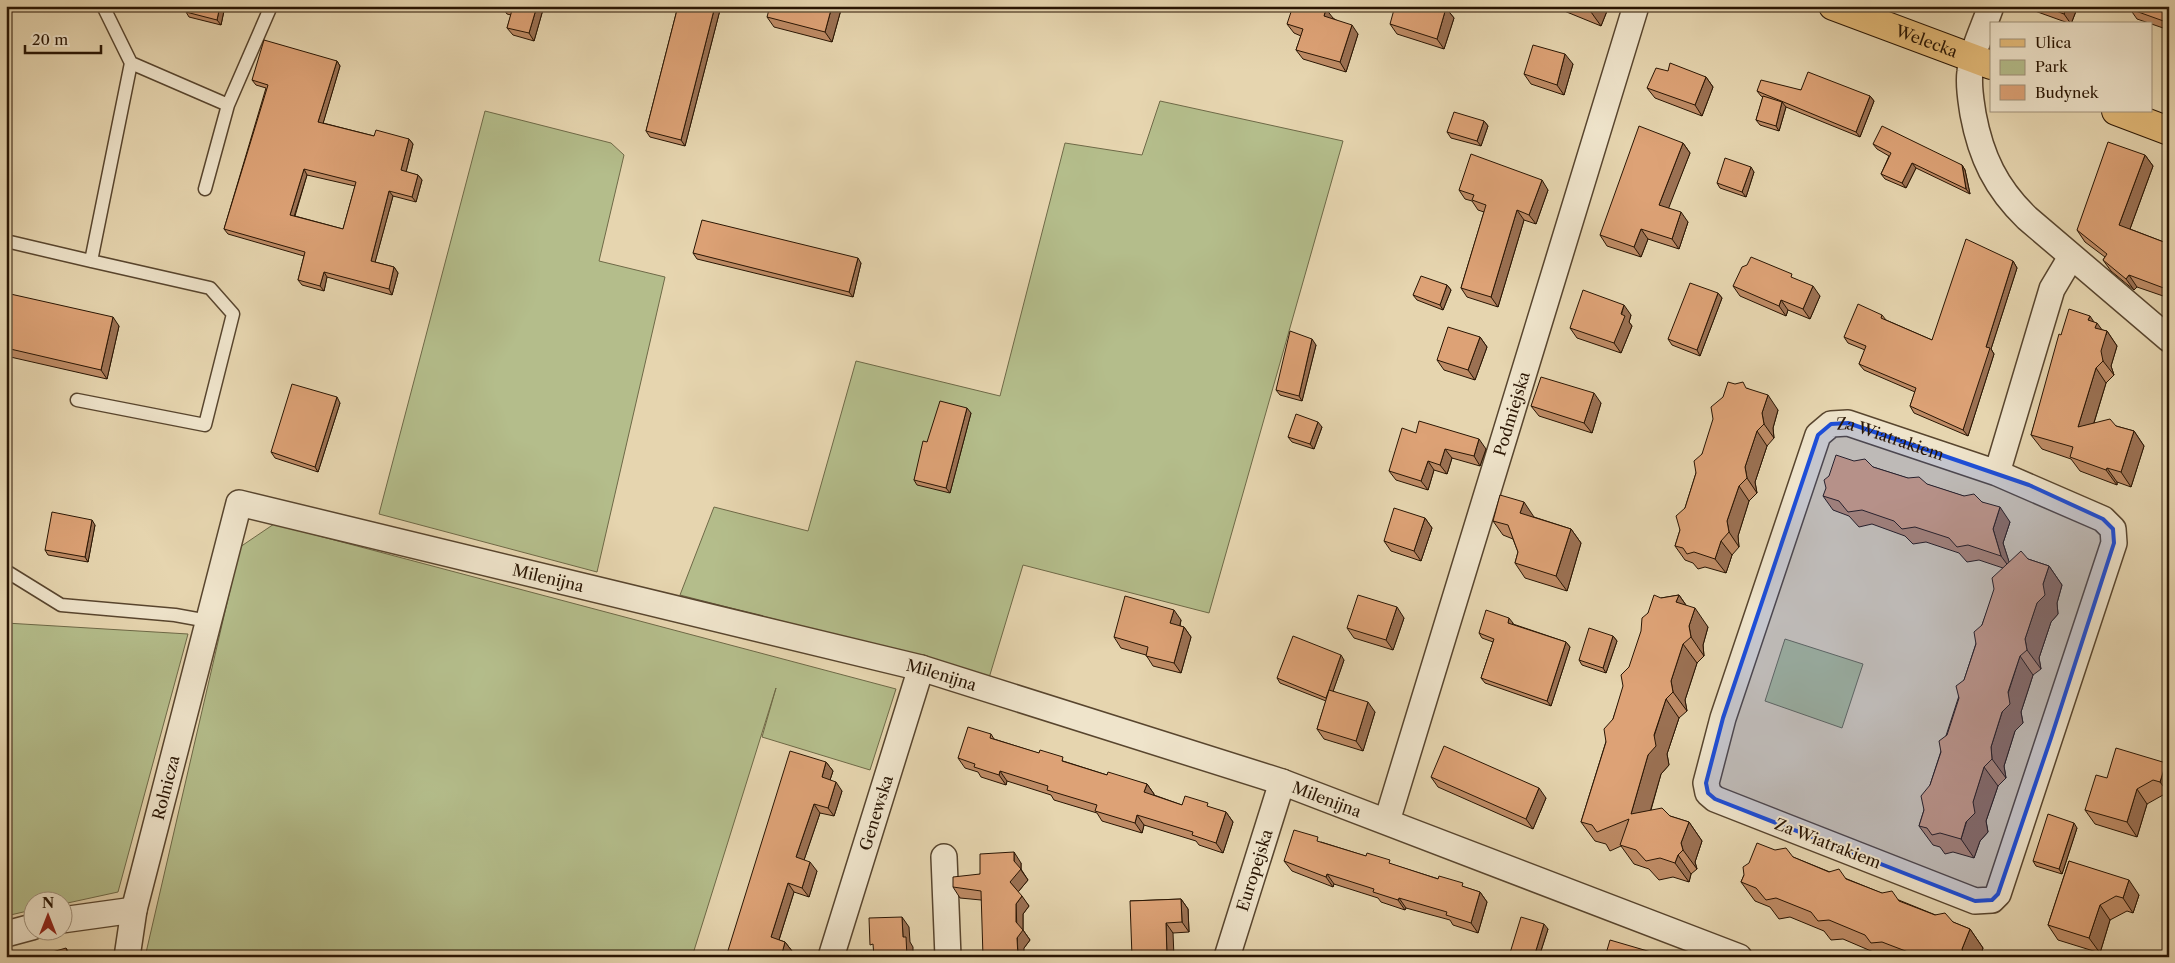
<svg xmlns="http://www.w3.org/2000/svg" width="2175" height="963" font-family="'Libre Caslon Text',serif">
  <rect width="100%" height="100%" fill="#e6d5af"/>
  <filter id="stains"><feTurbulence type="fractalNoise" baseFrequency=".004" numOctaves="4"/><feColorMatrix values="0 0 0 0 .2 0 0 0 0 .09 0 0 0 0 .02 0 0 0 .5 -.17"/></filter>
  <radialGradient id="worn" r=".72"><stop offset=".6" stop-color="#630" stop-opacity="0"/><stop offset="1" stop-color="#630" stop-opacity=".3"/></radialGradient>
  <path fill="#b4bd8b" stroke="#6e6947" d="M1160 101 1343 141 1209 613 1023 565 989 678 926 658 680 595 714 507 808 531 856 361 1000 396 1065 143 1142 155Z
    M485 111 611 143 624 155 599 261 665 277 597 572 379 514Z
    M274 524 896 689 870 770 762 737 776 688 692 957H145L240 547Z
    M6 623 188 634 118 892 63 904 62 900H32V910L6 916Z
    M1785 639 1863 664 1842 728 1765 701Z"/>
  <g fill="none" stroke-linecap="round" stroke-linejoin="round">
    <g stroke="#58452e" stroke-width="15">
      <path id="lane" d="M131 63 228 105 271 6
        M205 189 228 105
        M6 241 91 261 131 63 103 6
        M77 400 205 425 233 314 210 288 91 261
        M6 571 61 605 175 615 208 621"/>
    </g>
    <g stroke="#58452e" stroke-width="28">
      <g id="street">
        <path d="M1991 6C1984 27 1972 50 1970 72 1968 86 1971 100 1973 114 1981 157 1996 188 2027 218L2169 339"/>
        <path id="s1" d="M1997 473 2103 519 2113 529 2114 543 1998 894 1992 900 1975 901 1715 799 1708 793 1706 783 1723 718 1818 435 1831 424 1848 423 1997 473 2052 289 2071 257"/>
        <path id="s2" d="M1387 821 1636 6"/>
        <path d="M944 857 948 957"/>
        <path d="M62 920 134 910"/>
        <path d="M6 934 32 927"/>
        <path id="s3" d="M127 957 134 910 239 503 921 668 1282 782 1739 957"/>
        <path id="s4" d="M831 957 921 668"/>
        <path id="s5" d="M1227 957 1282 782"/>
      </g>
    </g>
    <g stroke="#291503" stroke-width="30">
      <g id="primary">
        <path id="s6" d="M1833 6 1991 65"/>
        <path d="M2116 111 2169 131"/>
      </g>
    </g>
    <use href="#lane" stroke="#efe4cb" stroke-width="12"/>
    <use href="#street" stroke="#efe4cb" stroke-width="25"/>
    <use href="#primary" stroke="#e3ba78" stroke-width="28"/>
  </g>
  <path fill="#be8b65" stroke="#291503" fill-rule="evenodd" d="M225 6 221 25 189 17 186 12Z
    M544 6 534 41 513 35 507 28 511 15 507 14 502 7Z
    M678 6H721L685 146 650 137 646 131Z
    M842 6 832 42 774 27 767 17Z
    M1552 6H1609L1601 26Z
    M2021 6H2078L2071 24Z
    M2169 6V30L2137 19 2130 9Z
    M1446 8 1454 18 1444 49 1397 34 1390 24Z
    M1333 18 1358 34 1346 72 1303 59 1296 50 1301 36 1294 33 1287 24Z
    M337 61 340 66 323 123 374 136 409 139 413 144 406 172 418 175 422 180 416 202 393 196 375 262 394 267 398 273 392 295 327 277 324 291 302 285 298 280 304 256 228 234 224 229 266 88 256 85 252 80ZM307 175 355 186 343 229 295 216Z
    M1573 64 1564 95 1531 84 1524 74Z
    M1668 71 1706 77 1713 87 1702 116 1655 98 1647 88Z
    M1801 90 1870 96 1874 101 1860 137 1786 107 1779 131 1760 125 1756 120 1763 97 1761 96 1757 91Z
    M1484 121 1488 126 1481 146 1451 138 1447 132Z
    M1683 143 1690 153 1668 208 1688 222 1679 249 1648 239 1641 257 1607 246 1600 235Z
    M1873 144 1962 165 1965 170 1970 194 1916 168 1906 188 1885 179 1881 174 1889 156 1877 149Z
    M2145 155 2153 166 2130 229 2169 244V298L2137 287 2134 290 2111 271 2103 260 2105 257 2085 242 2077 230Z
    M1754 172 1746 197 1720 188 1717 183Z
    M1459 190H1548L1536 224 1524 220 1498 307 1467 297 1461 288 1484 212 1478 210 1472 201 1465 199Z
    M693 253 861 263 853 297 697 259Z
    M2013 261 2017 268 1991 349 1994 354 1968 436 1914 413 1910 406 1915 392 1864 370 1859 364 1865 350 1848 343 1844 337 1882 315 1886 320 1932 340Z
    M1795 279 1820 296 1810 319 1788 310 1786 316 1740 296 1733 286Z
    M1447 285 1451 290 1443 310 1417 300 1413 295Z
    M6 293 119 326 107 379 6 356Z
    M1718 293 1722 298 1700 356 1672 345 1668 339Z
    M1631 315 1629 322 1632 326 1621 353 1577 338 1570 328Z
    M2094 322 2102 330 2107 331 2117 346 2111 366 2114 375 2106 383 2094 423 2116 426 2134 431 2144 446 2131 487 2117 482V485L2080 471 2071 459 2042 449 2031 435 2061 335Z
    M1480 337 1487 347 1475 380 1444 370 1437 360Z
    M1316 345 1302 401 1280 395 1276 390Z
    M1747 388 1778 410 1773 428 1774 438 1767 446 1755 482 1757 493 1749 501 1738 536 1739 547 1732 555 1726 573 1705 567 1698 569 1693 563 1685 560 1675 546 1680 530 1685 508 1702 454Z
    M340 403 318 472 275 458 271 452Z
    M1601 403 1592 433 1539 416 1531 406Z
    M971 413 950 493 917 485 914 480 927 442Z
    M1322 427 1314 449 1292 442 1288 437Z
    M1416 433 1486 449 1480 466 1452 458 1447 474 1434 470 1428 490 1396 480 1389 471Z
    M1873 467 1982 502 2010 522 2003 543 2009 562 2028 559 2049 566 2062 585 2057 603 2058 614 2051 622 2039 658 2041 669 2033 675 2021 712 2023 723 2015 731 2004 766 2006 778 1998 786 1986 821 1988 832 1980 841 1974 858 1953 852 1945 854 1940 847 1933 845 1919 826 1924 810 1930 785 1982 625 2003 568 1979 560 1967 562 1959 553 1926 542 1913 544 1905 536 1872 524 1859 527 1849 516 1833 510 1823 496Z
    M1534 517 1571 529 1581 543 1567 591 1525 578 1515 563 1518 552 1513 539 1503 535 1493 521Z
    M1425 518 1432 528 1421 561 1391 551 1384 541Z
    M95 525 88 562 48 555 45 550Z
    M1679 595 1686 605 1708 627 1703 645 1704 656 1697 663 1685 700 1687 711 1679 718 1667 754 1669 765 1661 774 1651 810 1689 822 1702 841 1695 862 1697 869 1691 874 1689 882 1673 877 1659 880 1649 869 1634 864 1621 846 1610 851 1606 844 1595 841 1581 822 1613 719 1648 613 1661 598Z
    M1404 618 1393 650 1354 638 1347 628Z
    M1181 620 1180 626 1184 627 1191 637 1181 673 1153 666 1146 655 1121 648 1114 637Z
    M1513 623V624L1566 642 1570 647 1551 706 1485 683 1481 678 1493 642 1482 638 1479 633Z
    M1613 636 1617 641 1606 673 1582 665 1579 660Z
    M1344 660 1333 691 1375 712 1363 751 1324 739 1317 729 1326 701 1280 683 1277 678Z
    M991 734 994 739 1107 775 1147 784 1154 794V795L1182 805 1211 808 1226 812 1233 822 1223 853 1199 845 1196 841 1144 825 1142 833 1102 821 1097 813 1054 800 1051 795 1007 781 1006 785 981 777 978 772 965 768 958 758Z
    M826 762 833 771 830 780 842 791 834 816 820 813 804 860 817 871 809 897 794 892 779 940 785 942 792 951 790 957H726Z
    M2166 763 2169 767V796L2163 795 2147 804 2137 837 2095 824 2085 810 2107 778Z
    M1431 777 1546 798 1533 829 1438 787Z
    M2077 828 2062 874 2036 866 2033 861Z
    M1321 842 1480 892 1487 902 1478 933 1453 925 1450 920 1406 908 1405 910 1381 902 1378 898 1334 884 1333 887 1292 871 1284 861Z
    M1793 857 1970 929 1983 948 1980 957H1881L1878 954 1843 939 1831 940 1824 931 1790 917 1779 919 1770 907 1755 901 1741 882 1744 875Z
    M2069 861 2139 895 2133 913 2127 911 2110 920 2100 953 2058 940 2048 925Z
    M1021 863V869L1028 880 1018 892 1029 906 1023 914V930L1030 940 1024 948 981 900 960 898 953 887 980 874Z
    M1181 899 1188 909 1189 932 1173 933 1130 901Z
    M1548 929 1539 957H1513L1510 953Z"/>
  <path fill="#9b7153" stroke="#291503" d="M220 6H225L221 25 217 20Z
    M537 6H544L534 41 529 33Z
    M715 6H721L685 146 681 140Z
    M832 6H842L832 42 825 32Z
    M1593 6H1609L1601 26 1591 12Z
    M2067 6H2078L2071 24 2064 14Z
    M1446 8 1454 18 1444 49 1437 39Z
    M1326 9 1333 18 1330 25 1324 16Z
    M1352 25 1358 34 1346 72 1340 62Z
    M1565 54 1573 64 1564 95 1557 85Z
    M337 61 340 66 322 127 318 122Z
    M1706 77 1713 87 1702 116 1695 105Z
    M1870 96 1874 101 1860 137 1856 132Z
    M1782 102 1786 107 1779 131 1776 126Z
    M1484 121 1488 126 1481 146 1477 141Z
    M409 139 413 144 405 176 401 170Z
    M1683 143 1690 153 1666 215 1659 205Z
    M2145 155 2153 166 2127 237 2119 225Z
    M1912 163 1916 168 1906 188 1902 183Z
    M1962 165 1965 170 1970 194 1966 189Z
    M1751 167 1754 172 1746 197 1742 192Z
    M304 169 307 175 293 220 290 215Z
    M418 175 422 180 416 202 412 197Z
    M1542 180 1548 190 1536 224 1529 215Z
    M389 191 393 196 374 266 371 261Z
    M1517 210 1524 220 1498 307 1491 297Z
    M1681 212 1688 222 1679 249 1672 239Z
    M1641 229 1648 239 1641 257 1634 247Z
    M858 258 861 263 853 297 849 292Z
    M2013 261 2017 268 1991 349 1994 354 1968 436 1963 430 1986 347Z
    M394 267 398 273 392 295 389 289Z
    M324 272 327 277 324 291 320 286Z
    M2129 275 2137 287 2134 290 2126 279Z
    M1447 285 1451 290 1443 310 1440 305Z
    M1813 286 1820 296 1810 319 1803 309Z
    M1718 293 1722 298 1700 356 1697 350Z
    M1781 300 1788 310 1786 316 1779 306Z
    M1624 305 1631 315 1629 322 1632 326 1621 353 1614 343Z
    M2090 316 2096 325 2097 323 2106 335 2107 331 2117 346 2111 366 2114 375 2103 361 2088 320Z
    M113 317 119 326 107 379 101 370Z
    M1480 337 1487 347 1475 380 1468 370Z
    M1312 339 1316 345 1302 401 1299 396Z
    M2096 368 2106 383 2088 442 2078 427Z
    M1594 393 1601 403 1592 433 1584 423Z
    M1768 395 1778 410 1773 428 1774 438 1764 424 1762 413Z
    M337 397 340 403 318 472 315 467Z
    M967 408 971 413 950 493 946 488Z
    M1318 422 1322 427 1314 449 1310 444Z
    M1757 431 1767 446 1755 482 1757 493 1747 478 1745 467Z
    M2134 431 2144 446 2131 487 2121 472Z
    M1479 439 1486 449 1480 466 1474 456Z
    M1445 449 1452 458 1447 474 1440 465Z
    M1428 461 1434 470 1428 490 1421 481Z
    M2107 468 2117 482V485L2106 470Z
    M1739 486 1749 501 1738 536 1739 547 1729 532 1727 521Z
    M1524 502 1534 517 1531 528 1520 513Z
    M2000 507 2010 522 2003 543 2012 571 2001 556 1993 529Z
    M1425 518 1432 528 1421 561 1414 551Z
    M92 520 95 525 88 562 85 557Z
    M1571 529 1581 543 1567 591 1556 576Z
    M1721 541 1732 555 1726 573 1715 559Z
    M2049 566 2062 585 2057 603 2058 614 2051 622 2039 658 2041 669 2027 650 2025 639Z
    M1679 595 1692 614 1676 602Z
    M1397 607 1404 618 1393 650 1386 640Z
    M1695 608 1708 627 1703 645 1704 656 1691 637 1689 626Z
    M1174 610 1181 620 1178 633 1170 623Z
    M1509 618 1513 623 1511 628 1508 623Z
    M1184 627 1191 637 1181 673 1174 663Z
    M1613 636 1617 641 1606 673 1603 668Z
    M1566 642 1570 647 1551 706 1547 701Z
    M1683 644 1697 663 1685 700 1687 711 1673 692 1671 681Z
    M1341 655 1344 660 1329 703 1326 698Z
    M2020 656 2033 675 2021 712 2023 723 2015 731 2004 766 2006 778 1992 759 1991 747Z
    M1666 699 1679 718 1667 754 1669 765 1661 774 1644 833 1631 814 1648 755Z
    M1368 702 1375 712 1363 751 1356 741Z
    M826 762 833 771 828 786 822 777Z
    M2166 763 2169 767V794L2160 782Z
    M1984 767 1998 786 1986 821 1988 832 1980 841 1974 858 1961 839Z
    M1000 771 1007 781 1006 785 999 775Z
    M836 782 842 791 834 816 828 808Z
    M1147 784 1154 794 1152 802 1144 792Z
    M1539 788 1546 798 1533 829 1526 819Z
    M2137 789 2147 804 2137 837 2127 822Z
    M814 804 820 813 802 866 796 857Z
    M1226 812 1233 822 1223 853 1216 843Z
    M1137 815 1144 825 1142 833 1135 823Z
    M1689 822 1702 841 1695 862 1697 869 1683 850 1681 843Z
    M2074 823 2077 828 2062 874 2059 869Z
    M1014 852 1021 863V870L1028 880 1018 892 1010 882 1014 861Z
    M1678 855 1691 874 1689 882 1675 863Z
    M810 862 817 871 809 897 802 888Z
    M1327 874 1334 884 1333 887 1326 877Z
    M2129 880 2139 895 2133 913 2123 898Z
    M788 883 794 892 777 946 771 937Z
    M1480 892 1487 902 1478 933 1471 923Z
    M1022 896 1029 906 1023 914V930L1030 940 1024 948V957H1018L1016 904Z
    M1399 898 1406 908 1405 910 1398 900Z
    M1181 899 1188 909 1189 932 1182 922Z
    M2100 905 2110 920 2100 953 2089 938Z
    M902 917 909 927 910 942 913 947V957H907L903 937Z
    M1166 923 1173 933 1174 957H1167Z
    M1544 924 1548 929 1539 957H1534Z
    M1970 929 1983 948 1980 957H1963L1962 949Z
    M785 942 792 951 790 957H781Z
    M66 948 72 957H68Z
    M1651 952 1654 957H1649Z"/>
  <path fill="#dda276" stroke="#291503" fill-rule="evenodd" d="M187 6H220L217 20 186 12Z
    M502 6H537L529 33 507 28 512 10Z
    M678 6H715L681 140 646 131Z
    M770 6H832L825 32 767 17Z
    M1293 6H1317L1326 9 1324 16 1352 25 1340 62 1296 50 1303 29 1287 24Z
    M1395 6H1440L1446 8 1437 39 1390 24Z
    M1578 6H1593L1591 12Z
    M2043 6H2067L2064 14Z
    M2131 6H2169V23L2130 9Z
    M264 40 337 61 318 122 374 136 376 130 409 139 401 170 418 175 412 197 389 191 371 261 394 267 389 289 324 272 320 286 298 280 305 252 224 229 268 85 252 80ZM304 169 356 182 343 229 290 215Z
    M1533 45 1565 54 1557 85 1524 74Z
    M1670 63 1706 77 1695 105 1647 88 1656 68 1668 71Z
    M1808 72 1870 96 1856 132 1757 91 1761 80 1801 90Z
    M1763 96 1782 102 1776 126 1756 120Z
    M1454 112 1484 121 1477 141 1447 132Z
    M1639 126 1683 143 1659 205 1681 212 1672 239 1641 229 1634 247 1600 235Z
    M1882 126 1962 165 1966 189 1912 163 1902 183 1881 174 1891 153 1873 144Z
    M2108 142 2145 155 2119 225 2169 244V290L2129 275 2126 279 2103 260 2107 254 2077 230Z
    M1471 154 1542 180 1529 215 1517 210 1491 297 1461 288 1486 205 1472 200 1474 195 1459 190Z
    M1725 158 1751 167 1742 192 1717 183Z
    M702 220 858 258 849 292 693 253Z
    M1966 239 2013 261 1986 347 1990 348 1963 430 1910 406 1916 388 1859 364 1866 346 1844 337 1858 304 1882 315 1881 318 1932 340Z
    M1751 257 1792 274 1791 277 1813 286 1803 309 1781 300 1779 306 1733 286 1742 267 1747 265Z
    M1421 276 1447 285 1440 305 1413 295Z
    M1690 283 1718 293 1697 350 1668 339Z
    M1583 290 1624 305 1621 314 1625 316 1614 343 1570 328Z
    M6 293 113 317 101 370 6 348Z
    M2069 309 2090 316 2088 320 2097 323 2095 328 2107 331 2101 351 2103 361 2096 368 2078 427 2110 419 2116 426 2134 431 2121 472 2107 468 2106 470 2070 457 2073 447 2031 435 2059 334 2061 335Z
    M1448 327 1480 337 1468 370 1437 360Z
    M1290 331 1312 339 1299 396 1276 390Z
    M1541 377 1594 393 1584 423 1531 406Z
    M1728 382 1735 384 1743 382 1746 388 1768 395 1762 413 1764 424 1757 431 1745 467 1747 478 1739 486 1727 521 1729 532 1721 541 1715 559 1694 552 1687 554 1683 548 1675 546 1680 530 1676 516 1685 508 1696 473 1694 461 1702 454 1713 419 1711 407 1723 397Z
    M292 384 337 397 315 467 271 452Z
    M940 401 967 408 946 488 914 480 923 441 927 442Z
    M1296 414 1318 422 1310 444 1288 437Z
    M1419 421 1479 439 1474 456 1445 449 1440 465 1428 461 1421 481 1389 471 1402 428 1416 433Z
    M1836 455 1854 461 1865 459 1873 467 1908 478 1919 477 1927 484 1964 496 1974 494 1982 502 2000 507 1993 529 2001 556 1968 545 1957 547 1949 538 1915 527 1902 529 1894 521 1862 510 1848 512 1839 501 1823 496 1826 488 1824 480 1829 476Z
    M1500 495 1524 502 1520 513 1571 529 1556 576 1515 563 1518 552 1508 525 1493 521Z
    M1394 508 1425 518 1414 551 1384 541Z
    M52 512 92 520 85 557 45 550Z
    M2021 551 2028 559 2049 566 2043 584 2045 595 2037 603 2025 639 2027 650 2020 656 2008 692 2010 704 2002 712 1991 747 1992 759 1984 767 1973 802 1975 813 1966 822 1961 839 1940 833 1932 835 1927 828 1919 826 1924 810 1921 796 1930 785 1941 752 1939 741 1947 735 1959 698 1956 686 1964 680 1976 644 1974 632 1982 625 1994 589 1992 578Z
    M1358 595 1397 607 1386 640 1347 628Z
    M1654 595 1661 598 1679 595 1676 602 1695 608 1689 626 1691 637 1683 644 1671 681 1673 692 1666 699 1654 735 1656 746 1648 755 1631 814 1662 808 1670 816 1689 822 1681 843 1683 850 1678 855 1675 863 1660 858 1646 861 1636 850 1620 845 1629 819 1597 832 1592 825 1581 822 1606 742 1604 729 1613 719 1623 686 1621 675 1629 667 1641 631 1642 618 1648 613Z
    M1125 596 1174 610 1170 623 1184 627 1174 663 1146 656 1148 647 1114 637Z
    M1486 610 1509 618 1508 623 1566 642 1547 701 1481 678 1494 639 1479 633Z
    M1589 628 1613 636 1603 668 1579 660Z
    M1293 636 1341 655 1326 698 1277 678Z
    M1329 690 1368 702 1356 741 1317 729Z
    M968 727 991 734 990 738 1039 753 1040 750 1063 757 1062 761 1107 775 1108 772 1147 784 1144 792 1182 805 1185 796 1208 803 1207 806 1226 812 1216 843 1192 835 1193 832 1137 815 1135 823 1095 811 1097 805 1047 790 1048 786 1000 771 999 775 974 767 975 764 958 758Z
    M1444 746 1539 788 1526 819 1431 777Z
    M2116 748 2166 763 2160 782 2153 780 2137 789 2127 822 2085 810 2096 775 2107 778Z
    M790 751 826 762 822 777 836 782 828 808 814 804 796 857 810 862 802 888 788 883 771 937 785 942 781 957H726Z
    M2048 814 2074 823 2059 869 2033 861Z
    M1294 830 1318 837 1317 841 1366 856 1367 853 1390 860 1389 863 1438 879 1439 876 1463 883 1462 886 1480 892 1471 923 1446 915 1447 912 1399 898 1398 900 1373 892 1374 889 1327 874 1326 877 1284 861Z
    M1757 843 1775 850 1786 848 1793 857 1829 872 1839 869 1846 879 1882 893 1892 891 1899 901 1935 915 1945 913 1953 922 1970 929 1962 949 1963 957H1918L1916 955 1882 942 1871 943 1865 935 1829 920 1818 921 1811 912 1776 898 1766 900 1756 888 1741 882 1744 875 1743 867 1749 863Z
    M1014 852V861L1021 869 1010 882 1022 896 1016 904V922L1023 930 1017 938 1018 957H983L981 891 953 887V877L980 874V854Z
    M2069 861 2129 880 2123 898 2116 896 2100 905 2089 938 2048 925Z
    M1181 899 1182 922 1166 923 1167 957H1132L1130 901Z
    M902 917 903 937H906L907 957H874L873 944 870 945 869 918Z
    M1521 917 1544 924 1534 957H1523L1510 953Z
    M1610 940 1651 952 1649 957H1605Z
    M66 948 68 957H35Z"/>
  <path fill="#1d4ed8" fill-opacity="0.2" stroke="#1d4ed8" stroke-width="4" stroke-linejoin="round" d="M1848 423 2029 485 2103 519 2113 529 2114 543 2051 738 1998 894 1992 900 1975 901 1715 799 1708 793 1706 783 1723 718 1818 435 1831 424Z"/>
  <g text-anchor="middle" stroke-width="4" stroke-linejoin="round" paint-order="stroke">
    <g font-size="16" fill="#291503" stroke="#efe4cb">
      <text dy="6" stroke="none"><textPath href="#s6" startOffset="100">Welecka</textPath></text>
      <text dy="6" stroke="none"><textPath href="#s2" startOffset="426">Podmiejska</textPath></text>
      <text dy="6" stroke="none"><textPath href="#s1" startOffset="1282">Za Wiatrakiem</textPath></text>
      <text dy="6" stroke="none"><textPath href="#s3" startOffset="786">Milenijna</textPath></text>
      <text dy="6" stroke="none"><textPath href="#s3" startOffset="1191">Milenijna</textPath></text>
      <text dy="6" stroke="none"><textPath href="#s3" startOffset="174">Rolnicza</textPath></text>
      <text dy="6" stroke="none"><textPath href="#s3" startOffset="1596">Milenijna</textPath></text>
      <text dy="6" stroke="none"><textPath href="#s4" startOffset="151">Genewska</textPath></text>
      <text transform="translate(1828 843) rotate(21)" y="6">Za Wiatrakiem</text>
      <text dy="6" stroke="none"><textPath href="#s5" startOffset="91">Europejska</textPath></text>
    </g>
  </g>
  <rect width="2175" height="963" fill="none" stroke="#e6d5af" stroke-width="25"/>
  <rect x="8" y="8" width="2160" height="948" fill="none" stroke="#291503" stroke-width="2.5"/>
  <rect x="12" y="12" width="2150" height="938" fill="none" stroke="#291503"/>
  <rect x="1990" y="22" width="162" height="90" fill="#efe4cb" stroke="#a0917b"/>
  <rect x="2000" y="39" width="25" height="8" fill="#e3ba78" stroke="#a0917b"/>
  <text x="2035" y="48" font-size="15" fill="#291503">Ulica</text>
  <rect x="2000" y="60" width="25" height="15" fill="#b4bd8b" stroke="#a0917b"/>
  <text x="2035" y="72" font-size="15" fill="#291503">Park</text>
  <rect x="2000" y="85" width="25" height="15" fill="#dda276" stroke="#a0917b"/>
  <text x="2035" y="98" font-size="15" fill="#291503">Budynek</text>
  <g transform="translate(48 916)"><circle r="24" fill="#efe4cb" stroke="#a0917b"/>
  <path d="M0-4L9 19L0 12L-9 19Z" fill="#8f2418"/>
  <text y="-8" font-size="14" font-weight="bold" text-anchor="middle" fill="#291503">N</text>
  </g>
  <path d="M25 45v8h76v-8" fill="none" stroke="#291503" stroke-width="2.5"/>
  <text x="32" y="45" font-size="15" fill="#291503" stroke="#efe4cb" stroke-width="4" paint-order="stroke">20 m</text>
  <rect width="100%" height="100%" filter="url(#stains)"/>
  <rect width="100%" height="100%" fill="url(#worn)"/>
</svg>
